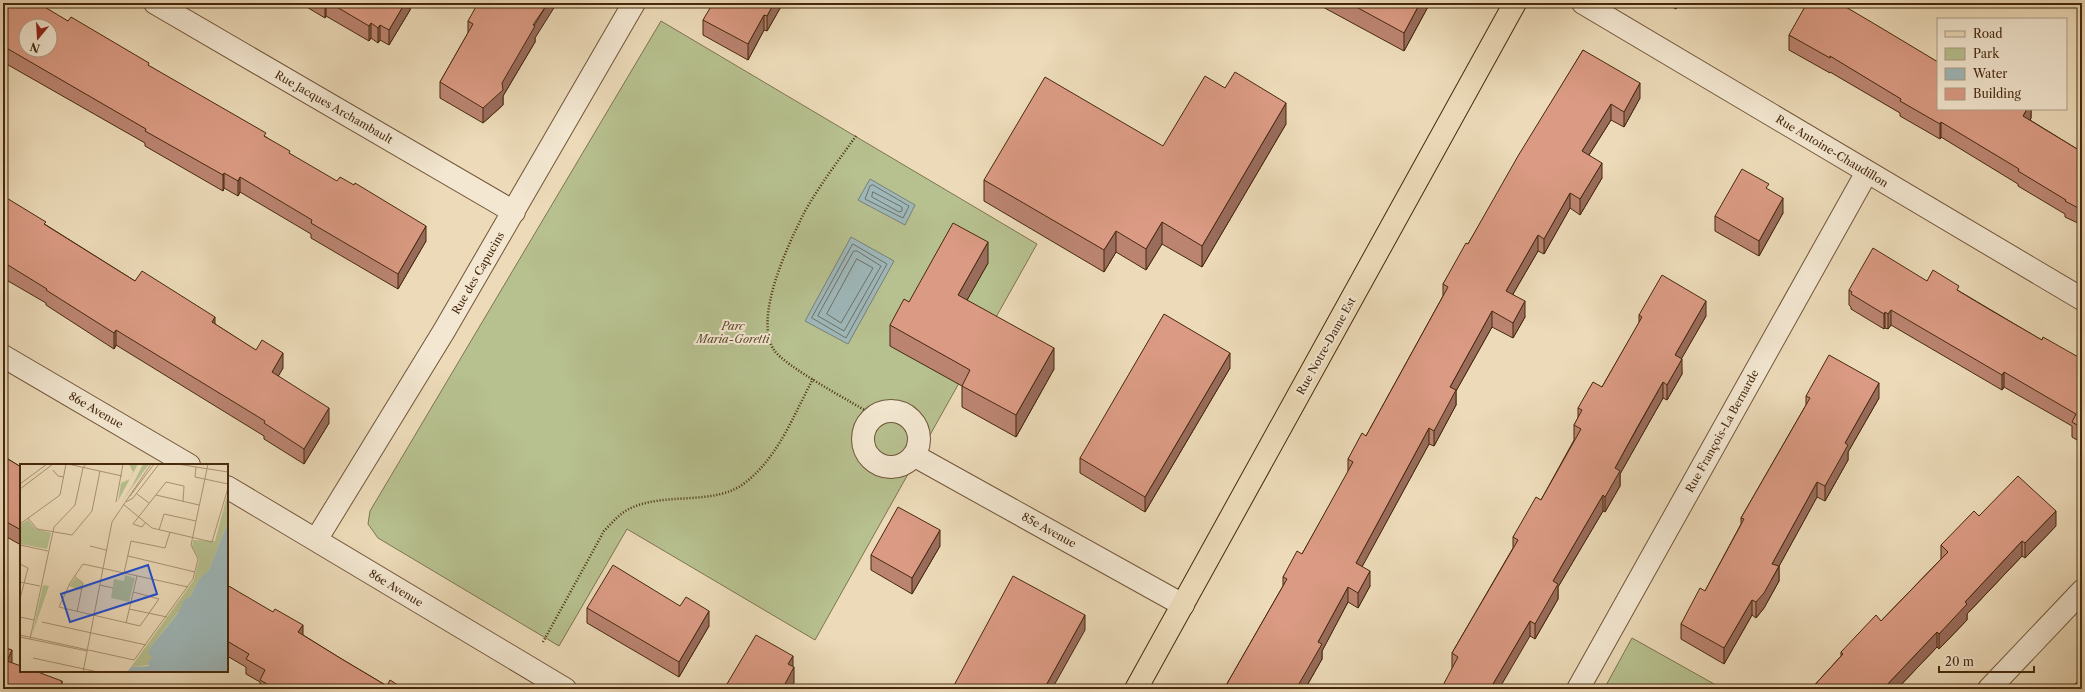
<svg xmlns="http://www.w3.org/2000/svg" width="2085" height="692" font-family="'Libre Caslon Text',serif">
  <rect width="100%" height="100%" fill="#ecdab8"/>
  <filter id="stains"><feTurbulence type="fractalNoise" baseFrequency=".005" numOctaves="4"/><feColorMatrix values="0 0 0 0 .2 0 0 0 0 .09 0 0 0 0 .02 0 0 0 .5 -.17"/></filter>
  <radialGradient id="worn" r=".72"><stop offset=".6" stop-color="#630" stop-opacity="0"/><stop offset="1" stop-color="#630" stop-opacity=".3"/></radialGradient>
  <path fill="#b7c08f" stroke="#7e744e" d="M661 21 1037 244 815 640 627 529 559 646 378 538 368 524 370 511Z
    M1632 638 1723 689H1604Z"/>
  <path fill="#9eb8ba" stroke="#7b7f75" d="M870 179 915 205 905 225 858 200Z
    M851 237 894 261 848 344 805 321Z"/>
  <g fill="none" stroke-linecap="round" stroke-linejoin="round">
    <path stroke="#727064" stroke-width="1" d="M873 185 909 206 903 218 865 199 870 186Z
      M873 192 902 207V211L899 212 872 197Z
      M853 244 887 264 846 338 812 318Z
      M854 251H857L881 266 844 331 818 316Z
      M857 259 873 268 841 323 827 314Z"/>
    <g stroke="#705538" stroke-width="24">
      <path id="minor" d="M155 3 514 212
        M1583 3 2082 299
        M3 356 189 465
        M863 439a28 28 0 1 1 56 0a28 28 0 1 1-56 0Z
        M915 456 1183 605
        M227 487 565 689
        M316 540 444 331 634 3
        M1578 689 1867 172
        M1989 689 2082 591"/>
    </g>
    <g stroke="#46290d" stroke-width="24">
      <path id="major" d="M1136 689 1515 3"/>
    </g>
    <path stroke="#46290d" stroke-width="2.5" stroke-dasharray="1 2" stroke-linecap="butt" d="M856 136C838 161 819 186 804 213 788 245 753 318 774 350 784 366 855 404 875 416
      M543 642 604 531C612 523 619 514 629 509 664 491 716 507 746 482 779 456 794 414 813 379"/>
    <use href="#minor" stroke="#f3e7d1" stroke-width="22"/>
    <use href="#major" stroke="#ecdab8" stroke-width="22"/>
  </g>
  <path fill="#bb8471" stroke="#46290d" d="M3 3 68 21 149 66 266 137 290 154 426 241 398 289 311 238V234L240 192 238 196 224 188 223 191 145 146V143L3 62Z
    M300 3H410V10L389 45 380 40 378 43 371 38 369 41 326 16 325 18Z
    M783 3 767 31 764 30 748 60 703 35V20Z
    M1321 3H1430L1404 51 1321 6Z
    M1665 3H1679L1676 9Z
    M468 21 535 38V42L503 96V105L483 123 440 98V82L468 33Z
    M1789 35 1938 109H2031V118L2030 120 2082 152V225L2065 217V214L2018 186V184L1941 137 1940 139 1900 116V113L1830 72V73L1789 50Z
    M1583 50 1640 98 1624 127 1611 120 1589 155 1602 178 1580 215 1570 208 1544 254 1538 251 1513 294 1525 317 1513 338 1492 327 1456 391V405L1434 446 1429 444 1362 566 1370 586 1358 608 1348 602 1322 651V659L1305 689H1224L1283 586V577L1302 554 1348 473V459L1366 436 1443 296V284L1468 244Z
    M1286 124 1202 267 1162 244 1146 270 1116 252 1104 272 984 201V180Z
    M1769 190 1783 213 1759 256 1715 231V216Z
    M3 201 46 225 135 281 215 324 283 368 278 376 329 423 304 464 264 439V436L116 345 114 349 46 305V303L3 278Z
    M988 263 967 300 1054 369 1016 437 962 407V386L890 346V325L909 302Z
    M1927 281 1959 291 2082 364V443L2072 437V426L2004 387 2002 390 1891 325 1888 329 1885 328 1884 329 1851 309V307L1849 305V290Z
    M1639 315 1706 316 1681 359 1682 374 1667 400 1663 398 1638 442 1620 474V486L1605 512 1603 511 1558 587V599L1535 639 1530 636 1452 669V653L1513 548V537L1541 500 1574 440V425L1578 418V408L1602 387 1639 323Z
    M1230 368 1145 512 1080 473V458Z
    M1806 396 1879 398 1848 452V460L1825 501 1817 497 1779 566V581L1764 608 1756 618 1752 615 1724 664 1681 639V624L1705 591 1741 524V518L1806 405Z
    M3 456 21 467V545L3 535Z
    M1979 516 2056 526 2025 558 2022 556 1967 614V620L1939 649 1937 647 1897 689H1811L1841 656V652L1881 621 1941 559V545Z
    M940 546 912 594 871 570V555Z
    M227 585 303 635 340 658 387 686 404 689H260V682L246 674V667L227 656Z
    M680 606 709 626 679 677 587 623V608Z"/>
  <path fill="#996c5c" stroke="#46290d" d="M325 3H326V16L325 18Z
    M405 3H410V10L389 45V30Z
    M548 3H557L535 38V42L503 96V105L483 123V108Z
    M774 3H783L767 31V16Z
    M1420 3H1430L1404 51V33Z
    M1676 3H1679L1676 9Z
    M764 15V30L748 60V44Z
    M371 23V38L369 41V26Z
    M380 25V40L378 43V28Z
    M1640 83V98L1624 127V112Z
    M1286 103V124L1202 267V246Z
    M1611 104V120L1582 166V151Z
    M2027 109H2031V118L2023 131V116Z
    M1941 122V137L1940 139V124Z
    M1602 163V178L1580 215V199Z
    M224 173V188L223 191V175Z
    M240 177V192L238 196V181Z
    M1570 193V208L1544 254V239Z
    M1783 198V213L1759 256V241Z
    M1162 222V244L1146 270V249Z
    M426 226V241L398 289V274Z
    M1116 231V252L1104 272V250Z
    M1538 235V251L1506 306V291Z
    M988 242V263L958 316V295Z
    M1525 301V317L1513 338V323Z
    M1706 301V316L1675 370V355Z
    M1891 310V325L1888 329V314Z
    M1492 311V327L1456 391V405L1434 446V431L1450 387Z
    M1885 312V328L1884 329V314Z
    M215 317V332L212 322Z
    M116 330V345L114 349V333Z
    M1054 348V369L1016 437V415Z
    M283 353V368L272 387V372Z
    M1230 353V368L1145 512V497Z
    M1682 359V374L1667 400V385Z
    M2004 372V387L2002 390V375Z
    M1663 382V398L1620 474V486L1605 512V497L1615 468Z
    M1879 383V398L1848 452V460L1825 501V486L1845 443Z
    M329 408V423L304 464V449Z
    M1429 428V444L1356 578V563Z
    M1817 482V497L1772 579V564Z
    M1603 495V511L1558 587V599L1535 639V624L1553 581Z
    M2056 511V526L2025 558V543Z
    M940 530V546L912 594V578Z
    M2022 541V556L1967 614V620L1939 649V634L1965 602Z
    M1779 566V581L1764 608 1756 618V602Z
    M1370 571V586L1358 608V593Z
    M1348 587V602L1322 651V659L1305 689H1296L1318 642Z
    M1752 600V615L1724 664V648Z
    M709 611V626L679 677V662Z
    M1085 615V630L1052 689H1044Z
    M1530 621V636L1499 689H1490Z
    M303 625V640L298 632Z
    M1937 632V647L1897 689H1883Z
    M12 650V666L7 661Z
    M793 656V669L794 667V683L790 689 785 684 788 664Z
    M62 681V689H60Z"/>
  <path fill="#da9a83" stroke="#46290d" fill-rule="evenodd" d="M3 3H38L68 21 71 17 149 63 148 65 266 133 264 136 290 151 289 153 337 181 340 177 354 185 355 183 426 226 398 274 311 223 312 220 240 177 238 181 224 173 223 175 145 131 146 129 3 46ZM26 26H50V50H26Z
    M330 3H405L389 30 380 25 378 28 371 23 369 26Z
    M478 3H548L533 25 535 26 502 83 503 90 483 108 440 82 473 24 468 21Z
    M713 3H774L767 16 764 15 748 44 703 20Z
    M1349 3H1420L1404 33Z
    M1807 3H1839L1873 23 1938 62V109H2027L2023 116 2082 152V210L2065 201 2066 200 2018 171 2019 169 1941 122 1940 124 1900 101 1901 99 1830 56V58L1789 35Z
    M1583 50 1640 83 1624 112 1611 104 1582 151 1602 163 1580 199 1570 193 1544 239 1538 235 1506 291 1525 301 1513 323 1492 311 1450 387 1456 390 1434 431 1429 428 1356 563 1370 571 1358 593 1348 587 1318 642 1322 644 1296 689H1224L1287 579 1283 577 1297 551 1302 554 1353 462 1348 459 1362 433 1366 436 1448 287 1443 284 1466 243 1468 244 1518 156Z
    M1235 72 1286 103 1202 246 1162 222 1146 249 1116 231 1104 250 984 180 1045 77 1163 146 1205 76 1225 88Z
    M1742 169 1769 184 1766 188 1783 198 1759 241 1715 216Z
    M5 197 46 222 44 224 135 281 142 271 215 317 212 322 256 350 262 340 283 353 272 372 329 408 304 449 264 423 265 421 116 330 114 333 46 290 47 289 3 262V201Z
    M953 223 988 242 958 295 1054 348 1016 415 962 386 970 370 890 325 904 299 909 302Z
    M1873 248 1927 281 1933 270 1959 286 1957 290 1992 311 2042 340 2043 337 2080 358 2078 361 2082 364V428L2072 422 2076 414 2004 372 2002 375 1891 310 1888 314 1885 312 1884 314 1851 294 1852 292 1849 290Z
    M1662 275 1706 301 1675 355 1682 359 1667 385 1663 382 1638 426 1615 468 1620 471 1605 497 1603 495 1553 581 1558 584 1535 624 1530 621 1490 689H1441L1458 657 1452 653 1518 540 1513 537 1536 497 1541 500 1581 429 1574 425 1582 410 1578 408 1593 382 1602 387 1642 317 1639 315Z
    M1164 314 1230 353 1145 497 1080 458Z
    M1829 355 1879 383 1845 443 1848 445 1825 486 1817 482 1772 564 1779 566 1764 593 1756 602 1752 600 1724 648 1681 624 1700 588 1705 591 1744 519 1741 518 1810 398 1806 396Z
    M3 456 21 467V530L3 520Z
    M2018 476 2056 511 2025 543 2022 541 1965 602 1967 604 1939 634 1937 632 1883 689H1811L1843 654 1841 652 1876 615 1881 621 1948 552 1941 545 1974 511 1979 516Z
    M898 507 940 530 912 578 871 555Z
    M613 565 680 606 686 597 709 611 679 662 587 608Z
    M1013 576 1085 615 1044 689H952Z
    M227 585 273 612 275 609 303 625 298 632 340 658 387 686 390 680 404 689H276L260 680 265 670 246 659 249 654 227 641Z
    M756 635 793 656 788 664 794 667 785 684 794 689H724Z
    M3 647 12 650 7 661 21 666V671H35L62 681 60 688 62 689H3Z
    M2082 677V689H2070Z"/>
  <g text-anchor="middle" stroke-width="4" stroke-linejoin="round" paint-order="stroke">
    <g font-size="11" fill="#46290d" stroke="#f3e7d1">
      <text transform="translate(334 107) rotate(30)" y="4">Rue Jacques Archambault</text>
      <text transform="translate(1832 151) rotate(31)" y="4">Rue Antoine-Chaudillon</text>
      <text transform="translate(478 273) rotate(-60)" y="4">Rue des Capucins</text>
      <text transform="translate(1326 346) rotate(-61)" y="4">Rue Notre-Dame Est</text>
      <text transform="translate(96 410) rotate(30)" y="4">86e Avenue</text>
      <text transform="translate(1722 431) rotate(-61)" y="4">Rue François-La Bernarde</text>
      <text transform="translate(1049 530) rotate(29)" y="4">85e Avenue</text>
      <text transform="translate(396 588) rotate(31)" y="4">86e Avenue</text>
    </g>
    <g font-size="11" font-style="italic" fill="#5d4727" stroke="#f3e7d1">
      <text x="733" y="330">Parc<tspan x="733" dy="13">Maria-Goretti</tspan></text>
    </g>
  </g>
  <g transform="translate(20 464)">
    <rect width="208" height="208" fill="#ecdab8"/>
    <path d="M109 0H118L98 37 101 19 110 15 113 8ZM123 0H129L101 39 112 22ZM208 28V58L189 106 179 115 170 133 130 184 132 194 129 201 111 203 174 116 179 95 172 83 173 76 195 77ZM8 56 16 65 31 69 27 85 0 80V61ZM105 111 115 114 109 138 91 134 94 115 104 117ZM55 114 62 119 61 126 49 122ZM23 121 29 122 12 171Z" fill="#b7c08f"/>
    <path d="M208 58V208H107L111 203 129 202 128 198 132 194 128 188 130 184 158 149 164 136 170 133 179 115 189 106Z" fill="#9eb8ba"/>
    <path fill="none" stroke="#9eb8ba" stroke-width="2" d="M157 208 208 115"/>
    <path fill="none" stroke="#aa9374" stroke-width="1" d="M48 0 102 12M157 0 208 8M176 3 175 13 208 20M33 6 38 12 44 13M0 20 27 0M0 25 33 0M117 30 129 39M136 31 179 41M110 32 134 0M96 38 103 0M106 38 113 34 139 0M103 40 132 64 192 78 208 24M8 54 17 65 52 71 72 47 80 7M125 59 122 63 113 60 146 18 164 22 163 38M0 60 40 31 46 0M139 66 144 50 176 57M0 81 28 87M70 82 86 86M108 92 175 108M0 100 8 104 0 135M104 109 111 77 145 84 150 68M54 112 63 119 57 148M0 118 20 122M80 121 93 124M113 128 139 135 120 162 39 143 50 119 63 100 168 123M109 145 147 153M0 153 14 156M22 158 126 181M106 159 117 112M0 171 114 196 173 115 178 95 171 81 188 0M0 173 67 187M10 175 34 63 55 41 63 4 66 0M13 194 78 208M63 208 92 58 131 0"/>
    <path fill="#1d4ed8" fill-opacity="0.15" stroke="#1d4ed8" stroke-width="2" d="M128 101 137 130 50 158 41 130Z"/>
    <rect width="208" height="208" fill="none" stroke="#46290d" stroke-width="2"/>
  </g>
  <rect width="2085" height="692" fill="none" stroke="#ecdab8" stroke-width="16"/>
  <rect x="4" y="4" width="2077" height="684" fill="none" stroke="#46290d" stroke-width="2"/>
  <rect x="8" y="8" width="2069" height="676" fill="none" stroke="#46290d"/>
  <rect x="1937" y="18" width="130" height="92" fill="#f3e7d1" stroke="#ae9b83"/>
  <rect x="1945" y="31" width="20" height="6" fill="#ecdab8" stroke="#ae9b83"/>
  <text x="1973" y="38" font-size="12" fill="#46290d">Road</text>
  <rect x="1945" y="48" width="20" height="12" fill="#b7c08f" stroke="#ae9b83"/>
  <text x="1973" y="58" font-size="12" fill="#46290d">Park</text>
  <rect x="1945" y="68" width="20" height="12" fill="#9eb8ba" stroke="#ae9b83"/>
  <text x="1973" y="78" font-size="12" fill="#46290d">Water</text>
  <rect x="1945" y="88" width="20" height="12" fill="#da9a83" stroke="#ae9b83"/>
  <text x="1973" y="98" font-size="12" fill="#46290d">Building</text>
  <g transform="translate(38 38) rotate(198)"><circle r="19" fill="#f3e7d1" stroke="#ae9b83"/>
  <path d="M0-3L7 15L0 10L-7 15Z" fill="#8f2418"/>
  <text y="-6" font-size="11" font-weight="bold" text-anchor="middle" fill="#46290d">N</text>
  </g>
  <path d="M1939 666v6h95v-6" fill="none" stroke="#46290d" stroke-width="2"/>
  <text x="1945" y="666" font-size="12" fill="#46290d" stroke="#f3e7d1" stroke-width="3" paint-order="stroke">20 m</text>
  <rect width="100%" height="100%" filter="url(#stains)"/>
  <rect width="100%" height="100%" fill="url(#worn)"/>
</svg>
